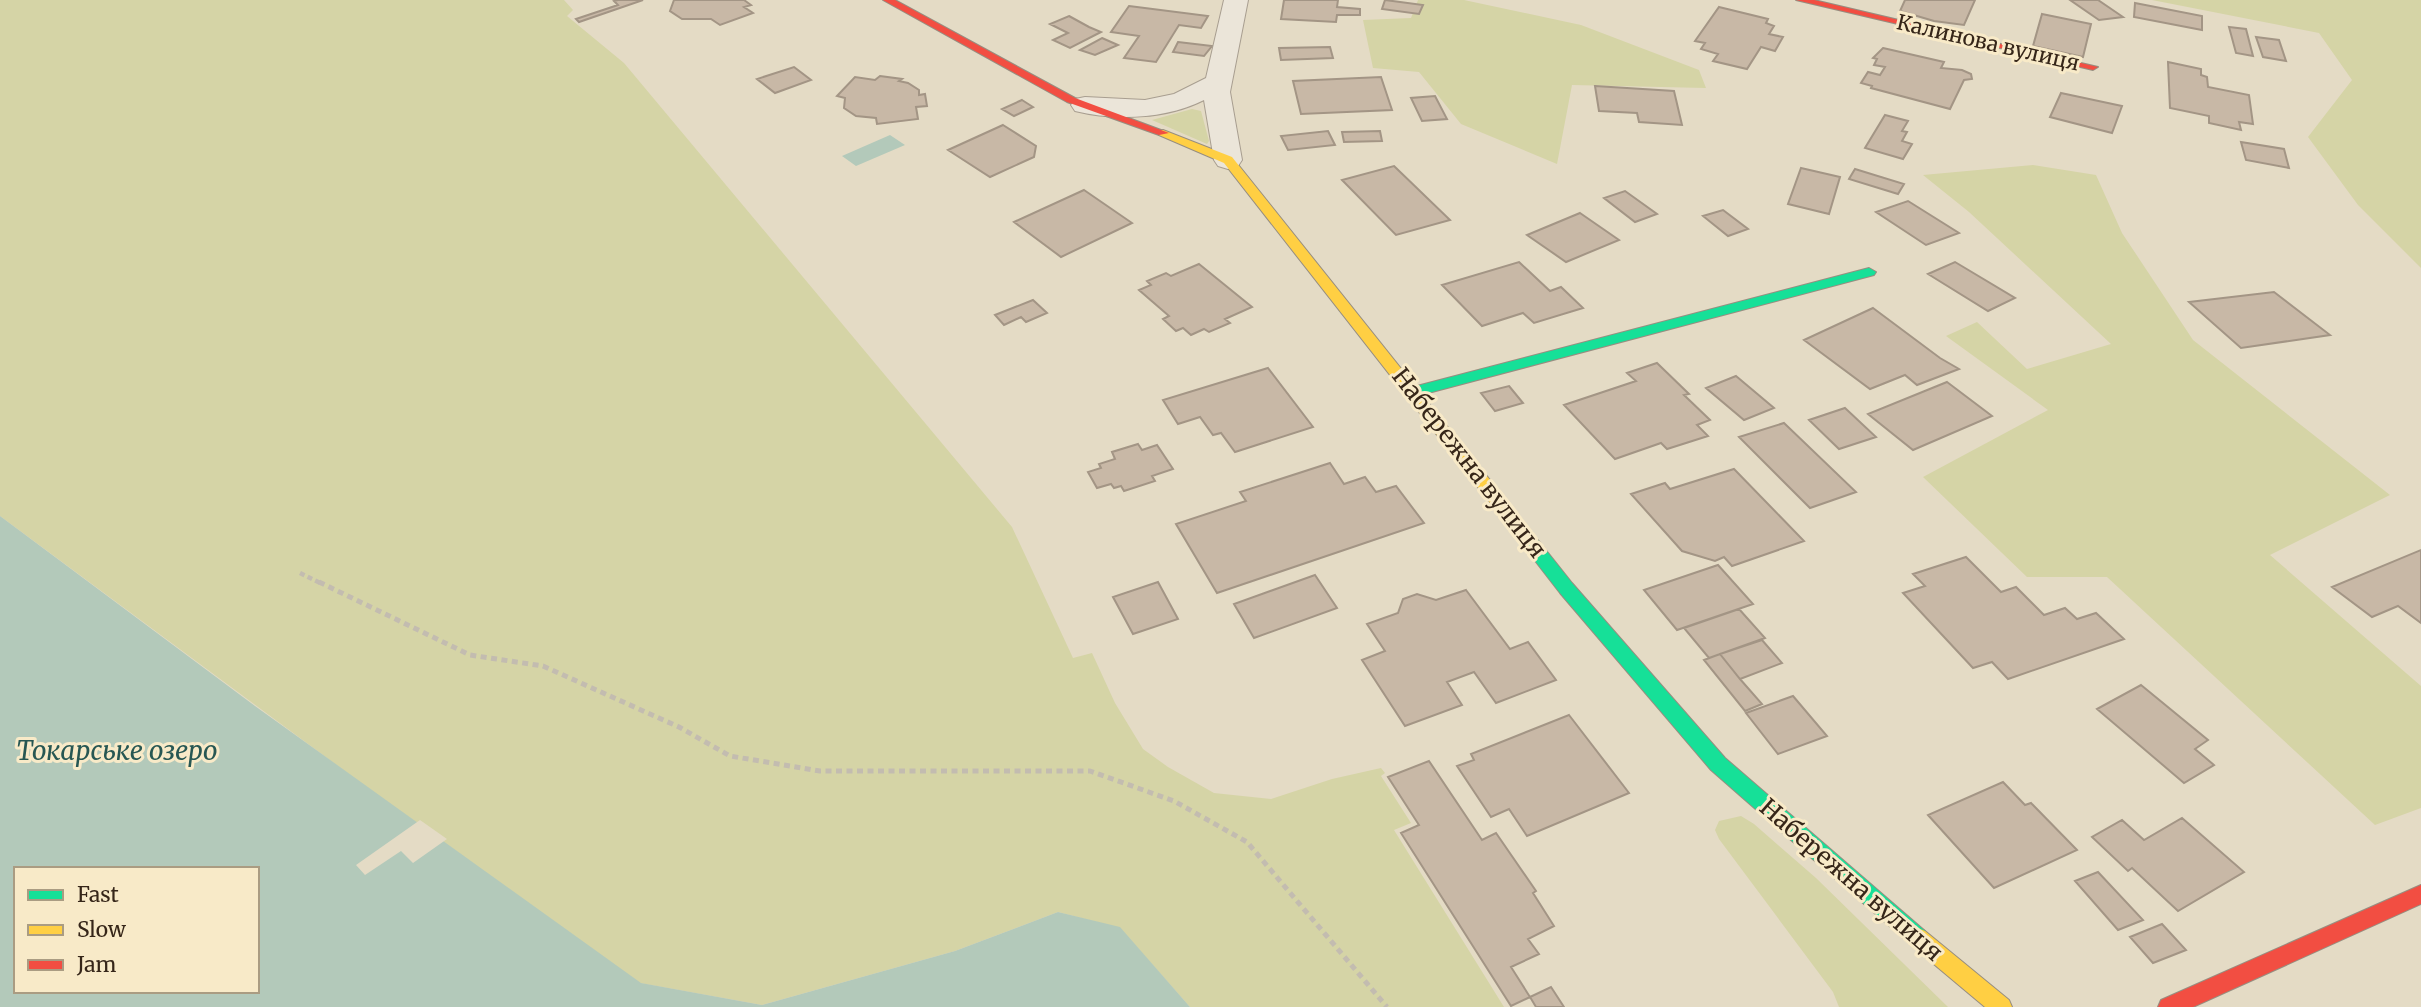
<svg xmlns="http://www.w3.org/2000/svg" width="2421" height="1007" font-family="Merriweather,serif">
  <rect width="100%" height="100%" fill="#e4dbc5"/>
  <path fill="#d5d4a6" d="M0 0H564L573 10 567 16 624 63 1012 527 1073 658 1092 653 1115 703 1143 749 1168 767 1214 793 1271 799 1332 779 1381 768 1385 773 1381 776 1411 823 1394 830 1504 1007H1190L1120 928 1058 912 955 951 762 1005 640 983 350 775 0 516Z
    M1418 0H1464L1581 25 1699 70 1706 88 1572 85 1557 164 1461 124 1419 72 1373 68 1363 20 1411 18Z
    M2152 0H2421V268L2358 205 2308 137 2352 80 2319 33Z
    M1192 109 1201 111 1209 141 1207 144 1152 120Z
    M2033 165 2096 175 2122 233 2193 340 2390 495 2270 555 2421 686V808L2375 825 2107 577H2027L1923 477 2048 410 1946 336 1977 322 2027 369 2111 344 1969 212 1923 175Z
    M1741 816 1754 824 1816 878 1948 1007H1839L1833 992 1719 839 1715 830 1719 821Z"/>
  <path fill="#b3c9ba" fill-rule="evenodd" d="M890 135 905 145 856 166 842 156Z
    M0 516 255 706 641 983 762 1005 955 951 1058 912 1120 927 1190 1007H0ZM16 869H257V991H16Z"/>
  <path fill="#e4dbc5" d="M420 820 447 839 413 863 401 851 365 875 356 865Z"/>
  <path fill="#c8b8a6" stroke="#a39585" stroke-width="2" d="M618 0H643L579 22 576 19 618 5 614 1Z
    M674 0H744L751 5 744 7 753 13 720 25 711 19H682L670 11Z
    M1284 0H1338L1337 7 1360 9V15H1337L1336 22 1281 19Z
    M1385 0 1423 5 1419 14 1382 9Z
    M1905 0H1975L1964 25 1934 21 1900 11Z
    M2070 0H2098L2123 17 2099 20Z
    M2135 3 2202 16V30L2134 17Z
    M1129 6 1208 16 1201 28 1179 25 1156 62 1124 58 1139 36 1111 32Z
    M1719 7 1768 19 1766 23 1774 26 1769 34 1783 37 1775 51 1761 47 1747 69 1713 61 1718 54 1701 49 1705 43 1695 41Z
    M2042 14 2091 24 2083 57 2033 46Z
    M1069 16 1089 27 1101 32 1070 48 1053 40 1068 33 1050 24Z
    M2229 27 2246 29 2253 56 2236 53Z
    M2256 37 2279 40 2286 61 2263 57Z
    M1102 38 1118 45 1095 55 1080 50Z
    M1178 42 1212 46 1204 56 1173 52Z
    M1330 47 1333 58 1281 60 1279 48Z
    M1883 48 1944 62 1941 68 1962 70 1971 74 1972 79 1964 80 1950 109 1871 88 1872 86 1861 83 1868 72 1880 75 1885 67 1874 65 1877 59 1873 58Z
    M2168 62 2201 69V75L2207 77 2208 87 2249 95 2253 124 2239 122 2241 130 2209 123V116L2170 108Z
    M794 67 811 80 775 93 757 79Z
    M880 76 902 79 899 81 908 83 919 90V95L925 94 927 106 916 107 918 119 877 124 876 118 856 116 844 108 845 98 837 96 855 77 875 80Z
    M1381 77 1392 110 1301 114 1293 81Z
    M1595 86 1674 91 1682 125 1639 122 1637 113 1599 111Z
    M2061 93 2122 106 2112 133 2050 117Z
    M1435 96 1447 119 1422 121 1411 98Z
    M1022 100 1033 107 1014 116 1002 109Z
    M1885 115 1908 121 1902 131 1907 132 1902 141 1912 144 1903 159 1865 148Z
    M1003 125 1036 146 1034 157 990 177 948 150Z
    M1328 131 1335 145 1288 150 1281 136Z
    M1380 131 1382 141 1344 142 1342 132Z
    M2241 142 2284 149 2289 168 2246 160Z
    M1394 166 1450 220 1396 235 1342 180Z
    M1801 168 1840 177 1829 214 1788 204Z
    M1855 169 1904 184 1898 194 1849 179Z
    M1084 190 1132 223 1061 257 1014 222Z
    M1625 191 1657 214 1635 222 1604 198Z
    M1908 201 1959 233 1926 245 1876 212Z
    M1723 210 1748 229 1728 236 1703 216Z
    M1580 213 1619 240 1566 262 1527 235Z
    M1519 262 1550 291 1561 287 1583 308 1534 323 1523 313 1482 326 1442 285Z
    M1955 262 2015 298 1988 311 1928 274Z
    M1199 264 1252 307 1225 319 1230 323 1209 332 1204 329 1191 335 1183 328 1176 331 1163 319 1169 316 1139 290 1151 285 1147 281 1166 273 1171 276Z
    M2274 292 2330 335 2241 348 2189 302Z
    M1033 300 1047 313 1026 322 1021 317 1004 325 995 315Z
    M1873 308 1940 358 1959 369 1917 385 1905 375 1870 389 1804 340Z
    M1657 363 1689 394 1684 395 1710 420 1697 425 1708 436 1667 449 1661 443 1615 459 1564 405 1636 381 1627 373Z
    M1268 368 1313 427 1235 452 1221 433 1213 435 1200 417 1178 424 1163 400Z
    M1736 376 1774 408 1744 420 1706 388Z
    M1947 382 1992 416 1913 450 1868 414Z
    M1509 386 1523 403 1495 411 1481 393Z
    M1845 408 1876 437 1839 449 1809 420Z
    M1784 423 1856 492 1810 508 1739 437Z
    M1138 444 1142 450 1157 445 1173 469 1152 476 1155 481 1124 491 1121 486 1114 488 1111 484 1097 488 1088 472 1101 468 1099 464 1115 459 1112 452Z
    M1330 463 1344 484 1365 477 1376 492 1396 486 1424 523 1217 593 1176 524 1246 501 1240 492Z
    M1734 469 1804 541 1732 566 1724 557 1715 561 1682 551 1631 494 1665 483 1670 489Z
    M2421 550V623L2398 606 2372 617 2332 587Z
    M1966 557 2001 592 2016 587 2044 615 2065 608 2077 619 2096 613 2124 639 2008 679 1992 662 1973 668 1903 593 1925 586 1913 574Z
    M1718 565 1753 604 1677 630 1644 590Z
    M1315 575 1337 608 1254 638 1234 604Z
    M1158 582 1178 619 1133 634 1113 597Z
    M1466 590 1510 649 1528 642 1556 680 1496 703 1474 672 1447 682 1462 705 1405 726 1362 660 1385 651 1367 624 1398 613 1403 599 1417 594 1436 600Z
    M1739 609 1765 638 1709 658 1684 628Z
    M1762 640 1782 663 1740 679 1720 654Z
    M1720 654 1740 679 1762 704 1745 711 1704 660Z
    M2141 685 2208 740 2195 749 2214 765 2184 783 2097 709Z
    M1793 696 1827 736 1778 754 1746 713Z
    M1569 715 1629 793 1527 836 1509 809 1491 817 1457 766 1474 760 1471 754Z
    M1429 761 1482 840 1496 833 1536 891 1533 893 1554 926 1528 939 1539 954 1511 967 1530 997 1511 1006 1401 833 1419 825 1388 777Z
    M2003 782 2025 805 2031 803 2077 850 1994 888 1928 815Z
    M2182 818 2244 872 2178 911 2132 868 2128 871 2092 837 2122 820 2144 840Z
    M2098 872 2143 920 2118 930 2075 881Z
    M2162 924 2186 950 2153 963 2130 937Z
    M1551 987 1564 1007H1536L1530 997Z"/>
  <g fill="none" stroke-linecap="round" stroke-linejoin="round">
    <g stroke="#a89e90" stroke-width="2">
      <path id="street" d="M1224 0H1248L1230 92 1242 160 1238 166 1228 169 1218 166 1214 160 1204 100C1167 119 1115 121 1075 111L1071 105 1075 99 1085 97 1145 100 1174 94 1206 78Z"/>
    </g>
    <g stroke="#978e80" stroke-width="2">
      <path id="fast" d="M1869 268 1876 272 1874 275 1413 397 1406 392 1413 387Z
        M1508 508 1514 510 1572 583 1725 758 1925 931 1928 938 1925 945 1918 948 1911 945 1711 770 1560 593 1502 518 1500 514Z"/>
    </g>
    <g stroke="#978e80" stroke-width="2">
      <path id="slow" d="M1163 130 1232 157 1514 510 1516 514 1514 518H1502L1224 163 1159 135V131Z
        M1918 928 1925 931 2009 1000 2012 1007H1985L1911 945 1908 938 1911 931Z"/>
    </g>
    <g stroke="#978e80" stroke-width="2">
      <path id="jam" d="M883 0H895L1075 98 1169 133 1159 135 1067 102Z
        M1796 0H1814L2098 67 2093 70Z
        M2421 885V904L2193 1007H2158L2161 1000Z"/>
    </g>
    <path stroke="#c3bcb0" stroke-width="4.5" stroke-dasharray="5 3.5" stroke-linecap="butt" d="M300 573 322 584"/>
    <path stroke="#c3bcb0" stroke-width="5" stroke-dasharray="6 4.5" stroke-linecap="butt" d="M319 582 470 655 543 666 679 727 730 756 820 771H1090L1174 801 1247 842 1387 1007"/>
    <use href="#street" fill="#ebe5d9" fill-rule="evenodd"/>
    <use href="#fast" fill="#16e098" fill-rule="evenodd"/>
    <use href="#slow" fill="#ffcf43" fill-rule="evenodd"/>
    <use href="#jam" fill="#f24e42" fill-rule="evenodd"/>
  </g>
  <g text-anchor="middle" stroke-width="6" stroke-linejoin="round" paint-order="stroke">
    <g font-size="21" fill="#362619" stroke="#f8eac8">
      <text transform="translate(1988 43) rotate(13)" y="7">Калинова вулиця</text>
    </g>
    <g font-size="24" fill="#362619" stroke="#f8eac8">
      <text transform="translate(1469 463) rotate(52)" y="8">Набережна вулиця</text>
      <text transform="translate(1851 880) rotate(41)" y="8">Набережна вулиця</text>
    </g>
    <g font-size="26" font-style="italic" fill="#275753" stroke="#f8eac8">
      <text x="117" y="760">Токарське озеро</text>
    </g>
  </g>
  <rect x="14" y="867" width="245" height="126" fill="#f8eac8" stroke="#aa9c82" stroke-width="2"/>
  <rect x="28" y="890" width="35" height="10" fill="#16e098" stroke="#aa9c82" stroke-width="2"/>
  <text x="77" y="902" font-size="21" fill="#362619">Fast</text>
  <rect x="28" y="925" width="35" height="10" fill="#ffcf43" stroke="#aa9c82" stroke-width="2"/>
  <text x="77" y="937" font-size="21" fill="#362619">Slow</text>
  <rect x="28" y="960" width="35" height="10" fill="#f24e42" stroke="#aa9c82" stroke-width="2"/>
  <text x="77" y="972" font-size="21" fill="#362619">Jam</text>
</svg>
